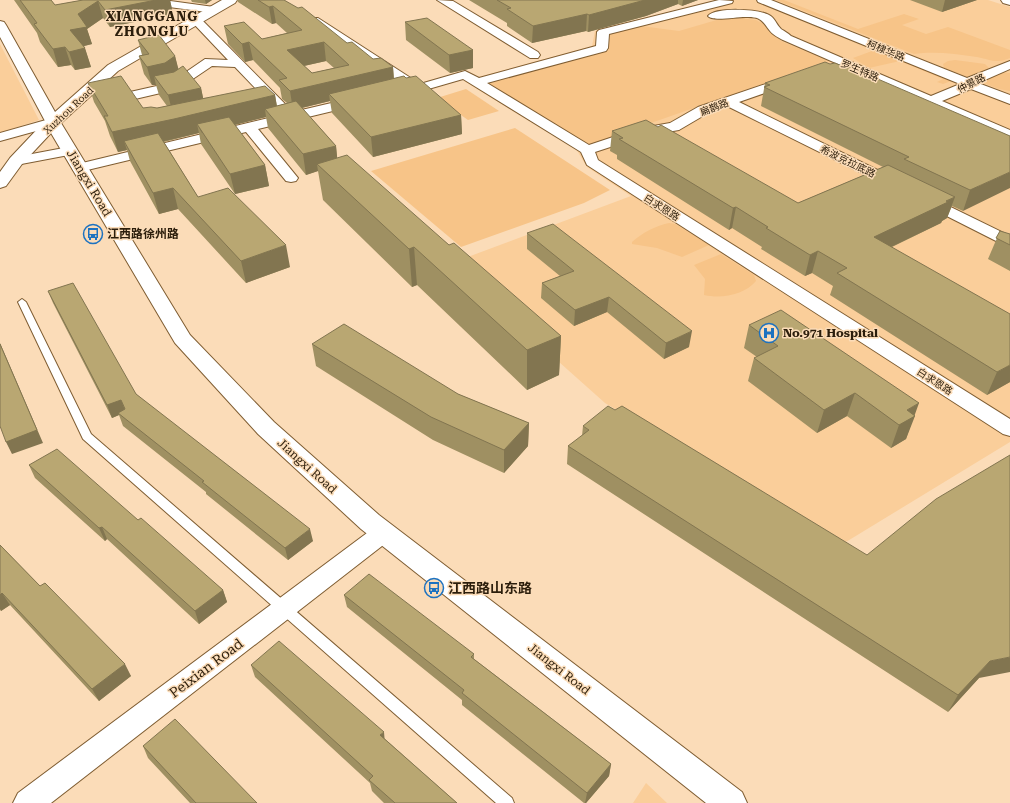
<svg xmlns="http://www.w3.org/2000/svg" width="1010" height="803" font-family="'Roboto Serif','Noto Sans SC',serif">
  <rect width="100%" height="100%" fill="#fbdcb8"/>
  <path fill="#face9a" d="M723 0H988L1010 7V442L841 545 605 403 449 264 631 196 587 167 576 149 464 81 592 46 595 31Z
    M0 44 39 120 0 133Z
    M646 783 667 803H633Z"/>
  <path fill="#f7c488" d="M776 0H784L858 29 904 14 919 19 902 25 926 34 948 27 1010 50V58C995 64 992 60 977 57 956 54 934 51 914 54Z
    M740 18 756 20 771 28 781 41 828 61 588 145 486 83 609 50V33L641 26 679 31 720 19Z
    M872 51 887 52 954 80 943 84 937 82 943 79 900 61 869 68 853 58Z
    M955 60 985 64 989 68 968 77 944 68 943 64 948 61Z
    M1001 72 1010 73V91L999 89 979 81Z
    M466 89 499 111 468 120 437 98Z
    M515 128 610 190 584 203 461 247 371 171Z
    M669 223 675 224 709 245 682 257 657 248 632 244V242C642 233 655 226 669 223Z
    M721 254 754 275 756 281C744 295 722 299 704 295L705 279 694 265Z"/>
  <g fill="none" stroke-linecap="round" stroke-linejoin="round">
    <g stroke="#7f5d32" stroke-width="2">
      <path id="lane" d="M22 299 26 302 91 434 512 798 514 803H496L83 439 18 302Z"/>
    </g>
    <g stroke="#7f5d32" stroke-width="2">
      <path id="street" d="M134 0H163L214 7 219 10 214 13 139 3Z
        M437 0 453 1 538 52 540 55 538 58H530Z
        M719 0 733 1 732 3 609 34 608 48 606 51 487 83 589 145 637 129 670 123 698 107 786 77H794L796 80 794 83 739 102 900 181 902 184 900 187 895 188 890 187 727 106 708 113 679 130 644 136 595 152 598 160 1010 419V436L1003 434 587 165 581 152 463 79 418 92 413 91 308 20 310 18H318L420 84 465 71 479 78 596 46 597 32 599 30Z
        M757 0H771L967 78 1010 61V69L978 83 1010 95V104L971 89 942 101 1010 130V139L783 40C779 38 773 35 770 31 763 22 762 17 748 17 739 16 713 22 708 16 716 7 758 9 769 15 775 18 776 24 781 29 784 31 788 33 791 36L931 96 960 84 758 2Z
        M196 17 200 18 293 112 357 97 362 98 364 101 362 104 258 129 298 178 296 181 291 182 286 181 246 132 79 172 74 171 72 168 74 165 281 115 235 67 212 66 178 89 135 99 130 98 129 95 130 92 170 83 205 59 228 60 192 22 190 20 192 18Z
        M53 118 58 119 60 122 58 125 0 141V133Z
        M69 147 74 148 76 151 74 154 16 165 11 164 9 161 11 158 16 157Z
        M926 195 1010 236V247L1004 245 921 203 918 200 921 197Z
        M383 524 391 527 395 533 391 539 51 803H13L18 793 375 527Z"/>
    </g>
    <g stroke="#7f5d32" stroke-width="2">
      <path id="secondary" d="M222 0H237L235 3 118 71 61 123 190 335 274 422 379 515 742 792 747 803H706L361 529 258 434 175 343 51 133 22 164 6 186 0 188V172L10 158 45 121 0 37V21L4 22 6 25 55 112 108 65Z
        M1001 0H1010V5L1003 3Z"/>
    </g>
    <use href="#lane" fill="#fff" fill-rule="evenodd"/>
    <use href="#street" fill="#fff" fill-rule="evenodd"/>
    <use href="#secondary" fill="#fff" fill-rule="evenodd"/>
  </g>
  <path fill="#9f9062" fill-rule="evenodd" d="M14 0H51L55 5 83 0H170L173 14 110 27 103 18 87 29 92 44 84 46 91 67 75 70 71 65 58 67 40 42 37 33Z
    M188 0H212L206 4 192 2 191 0Z
    M237 0H284L347 43 373 59 393 67 394 78 461 115 462 134 373 157 332 113 330 101 302 108 336 146 337 158 449 245 561 336 559 375 527 390 417 285 412 287 323 200 318 171 306 175 268 128 266 117 235 125 265 165 269 186 235 194 201 144 199 133 164 142 198 197 290 267 246 283 178 209 159 214 130 161 127 150 118 152 110 136 105 121 94 102 88 83 143 108H157L167 106 159 95 156 85H152L144 74 139 56 142 55 138 40 175 56 178 69 201 88 203 98 275 95 277 106 287 103 282 99 280 88 253 60 245 62 228 44 224 26 262 39 287 33 276 23 272 24 238 2ZM326 61 334 68 312 73 304 66Z
    M469 0H698L682 6 678 4 646 16 588 32 586 31 532 43 507 26V23Z
    M910 0H977L942 12Z
    M405 22 473 50V68L450 73 406 40Z
    M830 64 1010 136 963 211 952 206 947 218 942 221 941 223 892 247 1010 382 987 395 830 295 833 286 812 273 805 276 761 249 762 247 732 228 729 230 617 159V155L610 151 612 131 798 203 883 167 761 106 765 83Z
    M1000 231 1010 234V271L988 259Z
    M527 233 689 347 664 359 607 312 574 326 541 298 542 283 560 276 527 249Z
    M48 291 136 394 313 541 288 560 206 494V492L123 426 119 415 112 418 53 303Z
    M749 325 914 415 906 439 891 448 847 416 817 433 748 381 754 358 757 357 744 348Z
    M312 344 458 394 529 423 528 446 504 473 433 440 316 366Z
    M583 426 979 678 948 712 567 464 568 446 582 436Z
    M29 465 138 520 223 590 227 602 199 624 107 539 105 541 35 478Z
    M0 545 40 586 131 676 99 701 10 605 1 611 0 609Z
    M344 595 474 654V659L611 764 609 776 586 803H584L462 705V700L347 607Z
    M251 665 385 739 457 803H384L372 791 370 783 255 677Z
    M143 746 257 803H190L148 758Z"/>
  <path fill="#827550" d="M156 0H170L173 14 110 27 105 10Z
    M205 0H212L206 4Z
    M645 0H678V4L646 16 588 32 589 15Z
    M683 0H698L682 6Z
    M945 0H977L942 12Z
    M98 1 103 18 87 29 92 44 76 48 70 30 78 14Z
    M273 6 276 23 272 24 269 7Z
    M587 14 586 31 532 43 533 26Z
    M249 42 253 60 245 62 242 44Z
    M324 42 326 61 290 69 287 50Z
    M65 47 71 65 58 67 53 49Z
    M85 48 91 67 75 70 69 52Z
    M473 50V68L450 73 449 55Z
    M175 56 180 75 154 76 156 85H152L147 67Z
    M393 67 394 86 329 94 330 101 293 110 290 91Z
    M201 88 205 107 173 114 168 95Z
    M275 95 278 114 265 109 266 117 202 133 197 124 199 133 178 138 129 149 124 141 127 150 118 152 112 132Z
    M461 115 462 134 373 157 371 137Z
    M336 146 338 166 317 164 318 171 306 175 303 154Z
    M265 165 269 186 235 194 230 174Z
    M1010 172V188L963 211 970 190Z
    M173 188 178 209 159 214 153 193Z
    M955 197 947 218 942 221 941 223 868 258 874 237Z
    M736 207 732 228 729 230 733 208Z
    M286 245 290 267 246 283 241 261Z
    M414 247 417 285 412 287 409 249Z
    M818 251 812 273 805 276 810 255Z
    M609 297 607 312 574 326 575 310Z
    M692 331 689 347 664 359 666 343Z
    M561 336 559 375 527 390V350Z
    M0 343 43 443 12 454 6 442Z
    M1010 365V382L987 395 997 372Z
    M855 393 847 416 817 433 824 410Z
    M121 400 126 413H118L119 415 112 418 107 405Z
    M919 403 914 417 915 416 906 439 891 448 899 425 907 410Z
    M529 423 528 446 504 473V450Z
    M102 527 107 539 105 541 99 528Z
    M310 529 313 541 288 560 285 548Z
    M223 590 227 602 199 624 195 611Z
    M2 593 10 605 1 611 0 609V595Z
    M1010 657V672L979 678 948 712 958 695 990 661Z
    M125 664 131 676 99 701 92 689Z
    M384 732 385 744 380 735Z
    M611 764 609 776 586 803H585L587 793Z"/>
  <path fill="#b9a772" stroke="#827550" fill-rule="evenodd" d="M20 0H51L55 5 83 0H156L105 10 98 1 78 14 87 27 70 30 85 48 69 52 65 47 53 49 34 24 37 23Z
    M258 0H284L298 8 302 7 347 43 352 42 373 59 381 58 393 67 290 91 279 80 287 78 249 42 242 44 224 26 244 22 262 39 302 30 273 6 269 7ZM324 42 349 65 312 73 287 50Z
    M497 0H645L589 15 587 14 533 26 507 9 511 8Z
    M427 18 473 50 449 55 405 22Z
    M159 35 175 56 165 63 147 67 139 56 149 54 138 40Z
    M825 62 830 64 835 63 847 68 850 67 1010 136V172L970 190 904 159 909 157 764 87 770 85 765 83Z
    M183 66 201 88 168 95 154 76 174 72Z
    M121 76 143 108 151 107 157 108 265 86 275 95 174 119 112 132 104 116H108L88 83Z
    M404 76 406 78 416 76 461 115 371 137 329 94Z
    M296 101 336 146 303 154 265 109Z
    M229 117 265 165 230 174 197 124Z
    M646 120 658 127 661 125 798 203 888 165 955 197 946 201 948 202 874 237 1010 314V365L997 372 837 273 847 268 818 251 810 255 766 228 768 227 736 207 733 208 619 139 623 138 612 131Z
    M158 133 198 197 228 188 286 245 241 261 173 188 153 193 124 141Z
    M347 155 449 245 454 243 561 336 527 350 414 247 409 249 317 164Z
    M553 224 692 331 666 343 609 297 575 310 542 283 574 271 527 233Z
    M1000 231 1010 234V245L996 238Z
    M73 283 136 394 310 529 285 548 202 482 204 481 118 413 125 409 121 400 107 405 48 291Z
    M781 310 919 403 907 410 915 416 899 425 855 393 824 410 754 358 778 346 749 325Z
    M344 324 458 394 529 423 504 450 431 417 312 344Z
    M0 344 37 430 6 442 0 426Z
    M608 406 615 410 622 406 867 555 936 499 1010 455V657L990 661 958 695 568 446 589 430 583 426Z
    M57 449 138 520 141 518 223 590 195 611 102 527 99 528 29 465Z
    M0 545 40 586 45 583 125 664 92 689 2 593 0 595Z
    M369 574 474 654 471 657 611 764 587 793 462 693 464 690 344 595Z
    M279 641 384 732 380 735 457 803H395L369 780 373 776 251 665Z
    M175 719 257 803H196L143 746Z"/>
  <defs>
    <g id="bus-ring" transform="scale(1)"><circle r="9.5" fill="#fbdcb8" stroke="#1d72c0" stroke-width="1.5"/><path d="M-5-6H5V4H4V6H2V4H-2V6H-4V4H-5ZM-3.5-4V0h7V-4ZM-3.5 1.2v1.5H-2V1.2ZM2 1.2v1.5H3.5V1.2Z" fill="#1d72c0"/></g>
    <g id="hospital-ring" transform="scale(1)"><circle r="9.5" fill="#fbdcb8" stroke="#1d72c0" stroke-width="1.5"/><path d="M-5-5h3v3.5h4V-5h3V5h-3V1.5h-4V5h-3Z" fill="#1d72c0"/></g>
  </defs>
  <g fill-rule="evenodd">
    <use href="#bus-ring" x="93" y="234"/>
    <use href="#hospital-ring" x="769" y="333"/>
    <use href="#bus-ring" x="434" y="588"/>
  </g>
  <g text-anchor="middle" stroke-width="3" stroke-linejoin="round" paint-order="stroke">
    <g font-size="10" fill="#2c1e0c" stroke="#fbdcb8">
      <text transform="translate(886 50) rotate(22)" y="4">柯棣华路</text>
      <text transform="translate(860 70) rotate(23)" y="4">罗生特路</text>
      <text transform="translate(971 83) rotate(-27)" y="4">仲景路</text>
      <text transform="translate(714 107) rotate(-21)" y="4">扁鹊路</text>
      <text transform="translate(68 110) rotate(-43)" y="4">Xuzhou Road</text>
      <text transform="translate(848 161) rotate(26)" y="4">希波克拉底路</text>
      <text transform="translate(662 207) rotate(33)" y="4">白求恩路</text>
      <text transform="translate(935 381) rotate(33)" y="4">白求恩路</text>
    </g>
    <g font-size="12" fill="#2c1e0c" stroke="#fbdcb8">
      <text transform="translate(89 183) rotate(59)" y="4">Jiangxi Road</text>
      <text transform="translate(307 466) rotate(42)" y="4">Jiangxi Road</text>
      <text transform="translate(559 669) rotate(38)" y="4">Jiangxi Road</text>
    </g>
    <g font-size="12" font-weight="bold" fill="#2c1e0c" stroke="#fbdcb8" text-anchor="start">
      <text x="107" y="238">江西路徐州路</text>
      <text x="783" y="337">No.971 Hospital</text>
    </g>
    <g font-size="13" font-weight="bold" letter-spacing="1" fill="#2c1e0c" stroke="#fbdcb8">
      <text x="152" y="21">XIANGGANG<tspan x="152" dy="15">ZHONGLU</tspan></text>
    </g>
    <g font-size="14" font-weight="bold" fill="#2c1e0c" stroke="#fbdcb8" text-anchor="start">
      <text x="448" y="593">江西路山东路</text>
    </g>
    <g font-size="14" fill="#2c1e0c" stroke="#fbdcb8">
      <text transform="translate(206 668) rotate(-37)" y="5">Peixian Road</text>
    </g>
  </g>
</svg>
